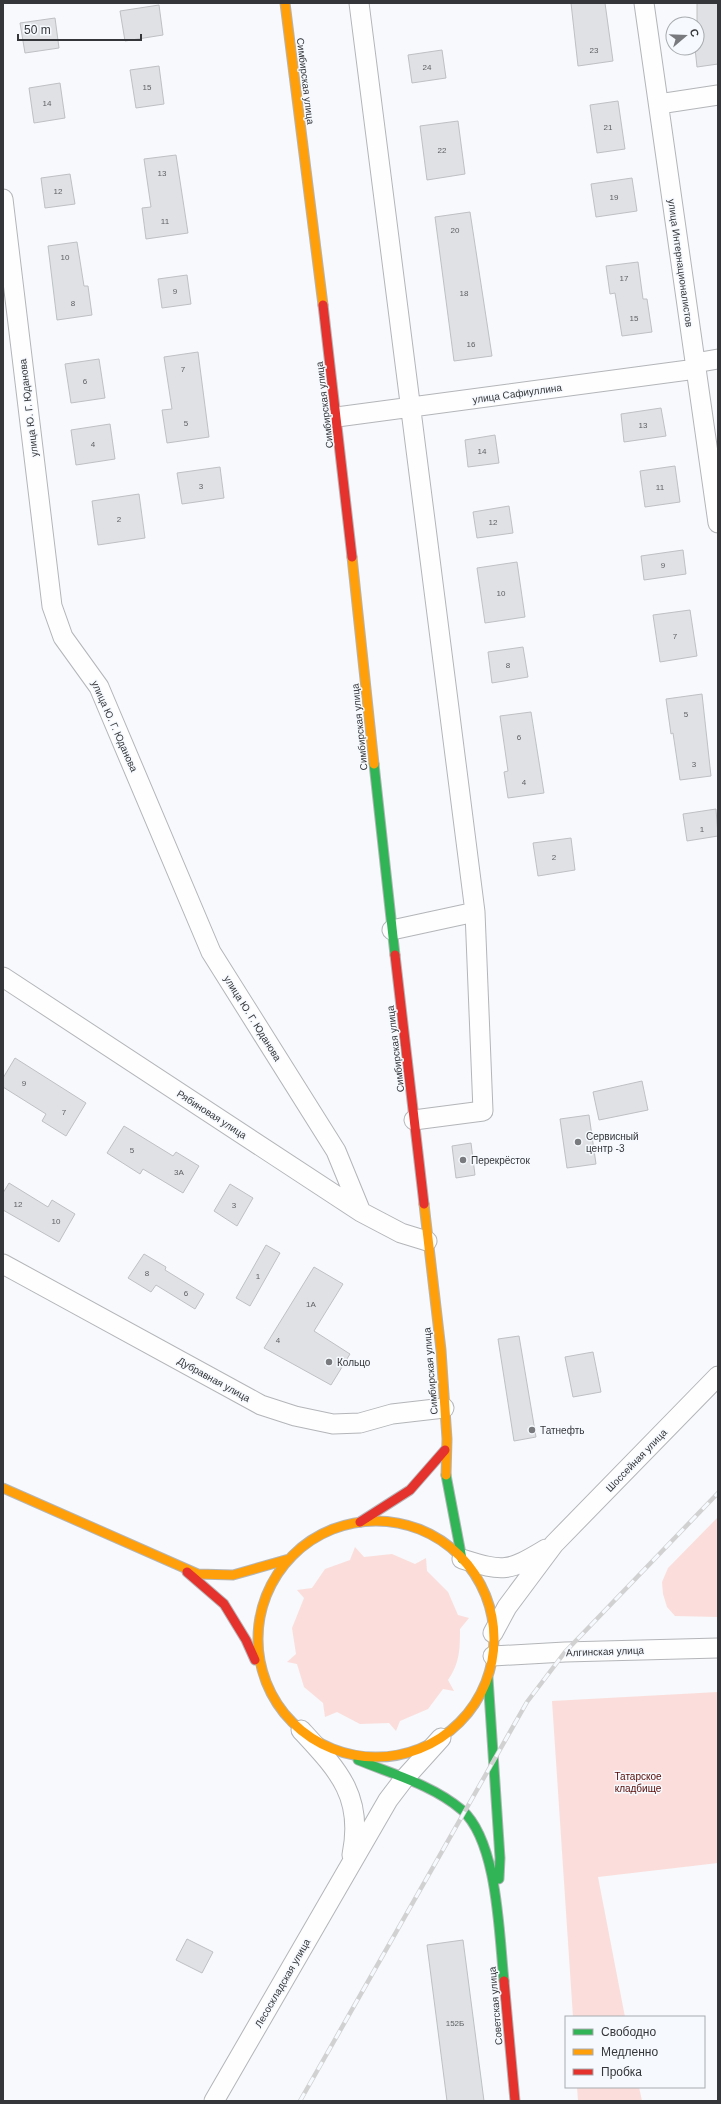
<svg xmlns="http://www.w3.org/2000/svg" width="721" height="2104" font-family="Arial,sans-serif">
  <rect width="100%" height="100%" fill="#f7f9fc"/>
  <path fill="#fbdedb" d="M718 1517V1617L675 1616 667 1607 663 1594 662 1582 668 1568Z
    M355 1547 364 1557 392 1554 415 1564 426 1558 427 1571 448 1592 458 1615 469 1618 460 1629C460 1648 460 1663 448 1680L454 1691 443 1689 428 1709 400 1721 396 1731 389 1723 360 1724 337 1712 325 1717 323 1703 304 1687 297 1664 287 1662 296 1654 292 1628 304 1598 297 1590 312 1588 325 1569 350 1560Z
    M718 1692V1863L598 1877 625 2017H573L552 1701Z
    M577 2087H639L642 2101H578Z"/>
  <path fill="#dfe1e4" stroke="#bec0c3" d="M571 3H605L613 61 578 66Z
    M697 3H718V64L697 67 695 48H697Z
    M159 5 163 35 125 41 120 11Z
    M55 18 59 48 25 53 20 23Z
    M442 50 446 78 412 83 408 55Z
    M159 66 164 104 136 108 130 70Z
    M60 83 65 118 34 123 29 88Z
    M618 101 625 149 597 153 590 105Z
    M458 121 465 174 427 180 420 126Z
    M176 155 188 233 146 239 142 208 151 207 144 159Z
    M70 174 75 204 45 208 41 178Z
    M632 178 637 211 596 217 591 184Z
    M470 212 492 356 454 361 435 217Z
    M77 242 84 286H88L92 315 57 320 48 246Z
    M638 262 643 299H647L652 332 622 336 615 293 610 294 606 266Z
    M187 275 191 304 162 308 158 279Z
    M198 352 209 437 167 443 162 410 172 409 164 357Z
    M99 359 105 398 71 403 65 364Z
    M661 408 666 436 624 442 621 414Z
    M110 424 115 459 76 465 71 430Z
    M495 435 499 463 468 467 465 440Z
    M675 466 680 502 645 507 640 471Z
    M220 467 224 498 182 504 177 473Z
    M139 494 145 538 98 545 92 501Z
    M509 506 513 533 477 538 473 512Z
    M683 550 686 574 644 580 641 556Z
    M517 562 525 617 485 623 477 568Z
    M690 610 697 656 660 662 653 615Z
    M523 647 528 677 492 683 488 652Z
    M702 694 711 776 680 780 673 733 671 734 666 699Z
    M531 712 544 793 508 798 504 772 508 771 500 716Z
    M716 809 718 836 687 841 683 814Z
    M571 838 575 870 538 876 533 843Z
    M15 1058 86 1103 66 1136 42 1121 46 1114 3 1087V1078Z
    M642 1081 648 1110 599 1120 593 1092Z
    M589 1115 596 1164 567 1168 560 1119Z
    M124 1126 173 1156 176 1152 199 1166 183 1193 143 1169 140 1174 107 1153Z
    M471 1143 475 1175 456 1178 452 1146Z
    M9 1183 48 1207 52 1200 75 1214 59 1242 3 1210V1193Z
    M230 1184 253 1198 237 1226 214 1211Z
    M266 1245 280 1253 250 1306 236 1298Z
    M144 1254 166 1267 165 1270 204 1294 195 1309 156 1285 151 1292 128 1278Z
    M314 1267 343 1284 314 1331 350 1354 331 1385 264 1348Z
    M519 1336 536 1437 514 1441 498 1339Z
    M593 1352 601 1392 573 1397 565 1357Z
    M187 1939 213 1952 202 1973 176 1960Z
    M463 1940 484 2101H447L427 1945Z"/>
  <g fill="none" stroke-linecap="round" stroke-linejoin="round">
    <g stroke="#b3b5b8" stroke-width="21">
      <path id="street" d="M359 3 475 912 483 1111 414 1120
        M644 3 718 523
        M659 104 718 95
        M3 199 52 606 63 637 99 687 211 952 336 1151 361 1212
        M695 363 718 359
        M337 417 696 369
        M392 930 475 912
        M3 977 361 1212 401 1233 427 1241
        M3 1264 261 1405 295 1416 333 1424 360 1423 392 1414 444 1408
        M462 1559C504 1572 508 1572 546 1549
        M493 1633 507 1607 554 1544 718 1376
        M493 1656 565 1652 718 1648
        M301 1730C338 1770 364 1796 352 1855
        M214 2101 388 1800 404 1779 441 1738"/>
    </g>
    <g stroke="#b3b5b8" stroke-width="11">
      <path id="fast" d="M374 764 395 955
        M446 1475 462 1559
        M488 1678 500 1858 499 1879
        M358 1760C392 1774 433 1785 462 1810 498 1842 499 1935 504 1981"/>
    </g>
    <g stroke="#b3b5b8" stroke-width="11">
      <path id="slow" d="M285 3 323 305
        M352 557 374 764
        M424 1204 441 1350 447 1439 446 1475
        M3 1488 198 1574 233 1575 289 1559
        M258 1639a118 118 0 1 1 236 0a118 118 0 1 1-236 0Z"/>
    </g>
    <g stroke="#b3b5b8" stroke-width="11">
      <path id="jam" d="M323 305 352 557
        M395 955 424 1204
        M360 1522 410 1490 445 1450
        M187 1572 224 1604 246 1640 255 1660
        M504 1981 515 2101"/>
    </g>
    <use href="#street" stroke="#fefeff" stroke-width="19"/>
    <use href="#fast" stroke="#30b455" stroke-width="9"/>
    <use href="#slow" stroke="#ff9f0a" stroke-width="9"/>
    <use href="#jam" stroke="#e5322d" stroke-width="9"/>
    <g stroke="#d1d1d2" stroke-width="4.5">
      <path id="rail" d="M300 2101 527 1702 565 1652 718 1493"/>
    </g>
    <use href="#rail" stroke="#f6f9fd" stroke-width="3" stroke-dasharray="9" stroke-linecap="butt"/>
  </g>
  <g fill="#787a7e" stroke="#f6f9fd" stroke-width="1.5">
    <circle cx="578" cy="1142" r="4"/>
    <circle cx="463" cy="1160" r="4"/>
    <circle cx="329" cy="1362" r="4"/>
    <circle cx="532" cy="1430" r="4"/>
  </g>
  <g text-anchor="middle" stroke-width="3" stroke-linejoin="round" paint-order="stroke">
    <g font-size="8" fill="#5f6164">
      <text x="594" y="53">23</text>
      <text x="427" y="70">24</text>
      <text x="147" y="90">15</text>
      <text x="47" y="106">14</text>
      <text x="608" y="130">21</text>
      <text x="442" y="153">22</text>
      <text x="162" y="176">13</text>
      <text x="58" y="194">12</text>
      <text x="614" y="200">19</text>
      <text x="165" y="224">11</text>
      <text x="455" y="233">20</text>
      <text x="65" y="260">10</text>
      <text x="624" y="281">17</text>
      <text x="175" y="294">9</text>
      <text x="464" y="296">18</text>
      <text x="73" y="306">8</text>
      <text x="634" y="321">15</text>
      <text x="471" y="347">16</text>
      <text x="183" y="372">7</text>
      <text x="85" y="384">6</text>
      <text x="186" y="426">5</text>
      <text x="643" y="428">13</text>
      <text x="93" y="447">4</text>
      <text x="482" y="454">14</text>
      <text x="201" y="489">3</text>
      <text x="660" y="490">11</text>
      <text x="119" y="522">2</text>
      <text x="493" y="525">12</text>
      <text x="663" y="568">9</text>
      <text x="501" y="596">10</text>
      <text x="675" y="639">7</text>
      <text x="508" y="668">8</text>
      <text x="686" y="717">5</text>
      <text x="519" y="740">6</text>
      <text x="694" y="767">3</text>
      <text x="524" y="785">4</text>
      <text x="702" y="832">1</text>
      <text x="554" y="860">2</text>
      <text x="24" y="1086">9</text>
      <text x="64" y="1115">7</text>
      <text x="132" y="1153">5</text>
      <text x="179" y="1175">3А</text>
      <text x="18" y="1207">12</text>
      <text x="234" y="1208">3</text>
      <text x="56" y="1224">10</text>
      <text x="147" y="1276">8</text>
      <text x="258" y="1279">1</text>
      <text x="186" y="1296">6</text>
      <text x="311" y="1307">1А</text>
      <text x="278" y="1343">4</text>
      <text x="455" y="2026">152Б</text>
    </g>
    <g font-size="10" fill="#34363a" stroke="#f6f9fd">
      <text transform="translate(306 81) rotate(83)" y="4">Симбирская улица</text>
      <text transform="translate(681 263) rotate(82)" y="4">улица Интернационалистов</text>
      <text transform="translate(517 393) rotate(-8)" y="4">улица Сафиуллина</text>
      <text transform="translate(324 405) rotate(-97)" y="4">Симбирская улица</text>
      <text transform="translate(28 408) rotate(-97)" y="4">улица Ю. Г. Юданова</text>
      <text transform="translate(115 726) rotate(66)" y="4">улица Ю. Г. Юданова</text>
      <text transform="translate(359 727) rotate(-96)" y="4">Симбирская улица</text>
      <text transform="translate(253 1018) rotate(58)" y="4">улица Ю. Г. Юданова</text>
      <text transform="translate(395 1049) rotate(-97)" y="4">Симбирская улица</text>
      <text transform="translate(212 1114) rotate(33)" y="4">Рябиновая улица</text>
      <text transform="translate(430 1371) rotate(-95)" y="4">Симбирская улица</text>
      <text transform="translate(214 1379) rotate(29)" y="4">Дубравная улица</text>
      <text transform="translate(636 1460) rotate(-46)" y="4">Шоссейная улица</text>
      <text transform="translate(605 1651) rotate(-2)" y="4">Алгинская улица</text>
      <text transform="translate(282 1983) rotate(-60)" y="4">Лесоскладская улица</text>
      <text transform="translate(495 2006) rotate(-95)" y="4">Советская улица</text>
    </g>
    <g font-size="10" fill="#34363a" stroke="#f6f9fd" text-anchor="start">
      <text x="586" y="1140">Сервисный<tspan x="586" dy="12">центр -3</tspan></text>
      <text x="471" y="1164">Перекрёсток</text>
      <text x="337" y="1366">Кольцо</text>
      <text x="540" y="1434">Татнефть</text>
    </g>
    <g font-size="10" fill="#570a06" stroke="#f6f9fd">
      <text x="638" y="1780">Татарское<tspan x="638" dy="12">кладбище</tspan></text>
    </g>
  </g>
  <rect width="721" height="2104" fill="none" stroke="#34363a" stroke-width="8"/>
  <rect x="565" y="2016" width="140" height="72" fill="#f6f9fd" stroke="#a8abaf"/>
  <rect x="573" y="2029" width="20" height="6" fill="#30b455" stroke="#a8abaf"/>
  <text x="601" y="2036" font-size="12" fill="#34363a">Свободно</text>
  <rect x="573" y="2049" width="20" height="6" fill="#ff9f0a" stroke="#a8abaf"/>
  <text x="601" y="2056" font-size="12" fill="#34363a">Медленно</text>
  <rect x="573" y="2069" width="20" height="6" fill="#e5322d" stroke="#a8abaf"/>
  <text x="601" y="2076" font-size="12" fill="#34363a">Пробка</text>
  <g transform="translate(685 36) rotate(71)"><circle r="19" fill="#f6f9fd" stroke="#a8abaf"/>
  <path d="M0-3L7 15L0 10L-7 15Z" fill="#787a7e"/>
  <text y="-6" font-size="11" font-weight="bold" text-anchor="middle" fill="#34363a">С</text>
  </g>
  <path d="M18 34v6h123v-6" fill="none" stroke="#34363a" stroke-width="2"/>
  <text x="24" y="34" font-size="12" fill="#34363a" stroke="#f6f9fd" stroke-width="3" paint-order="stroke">50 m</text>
</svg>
